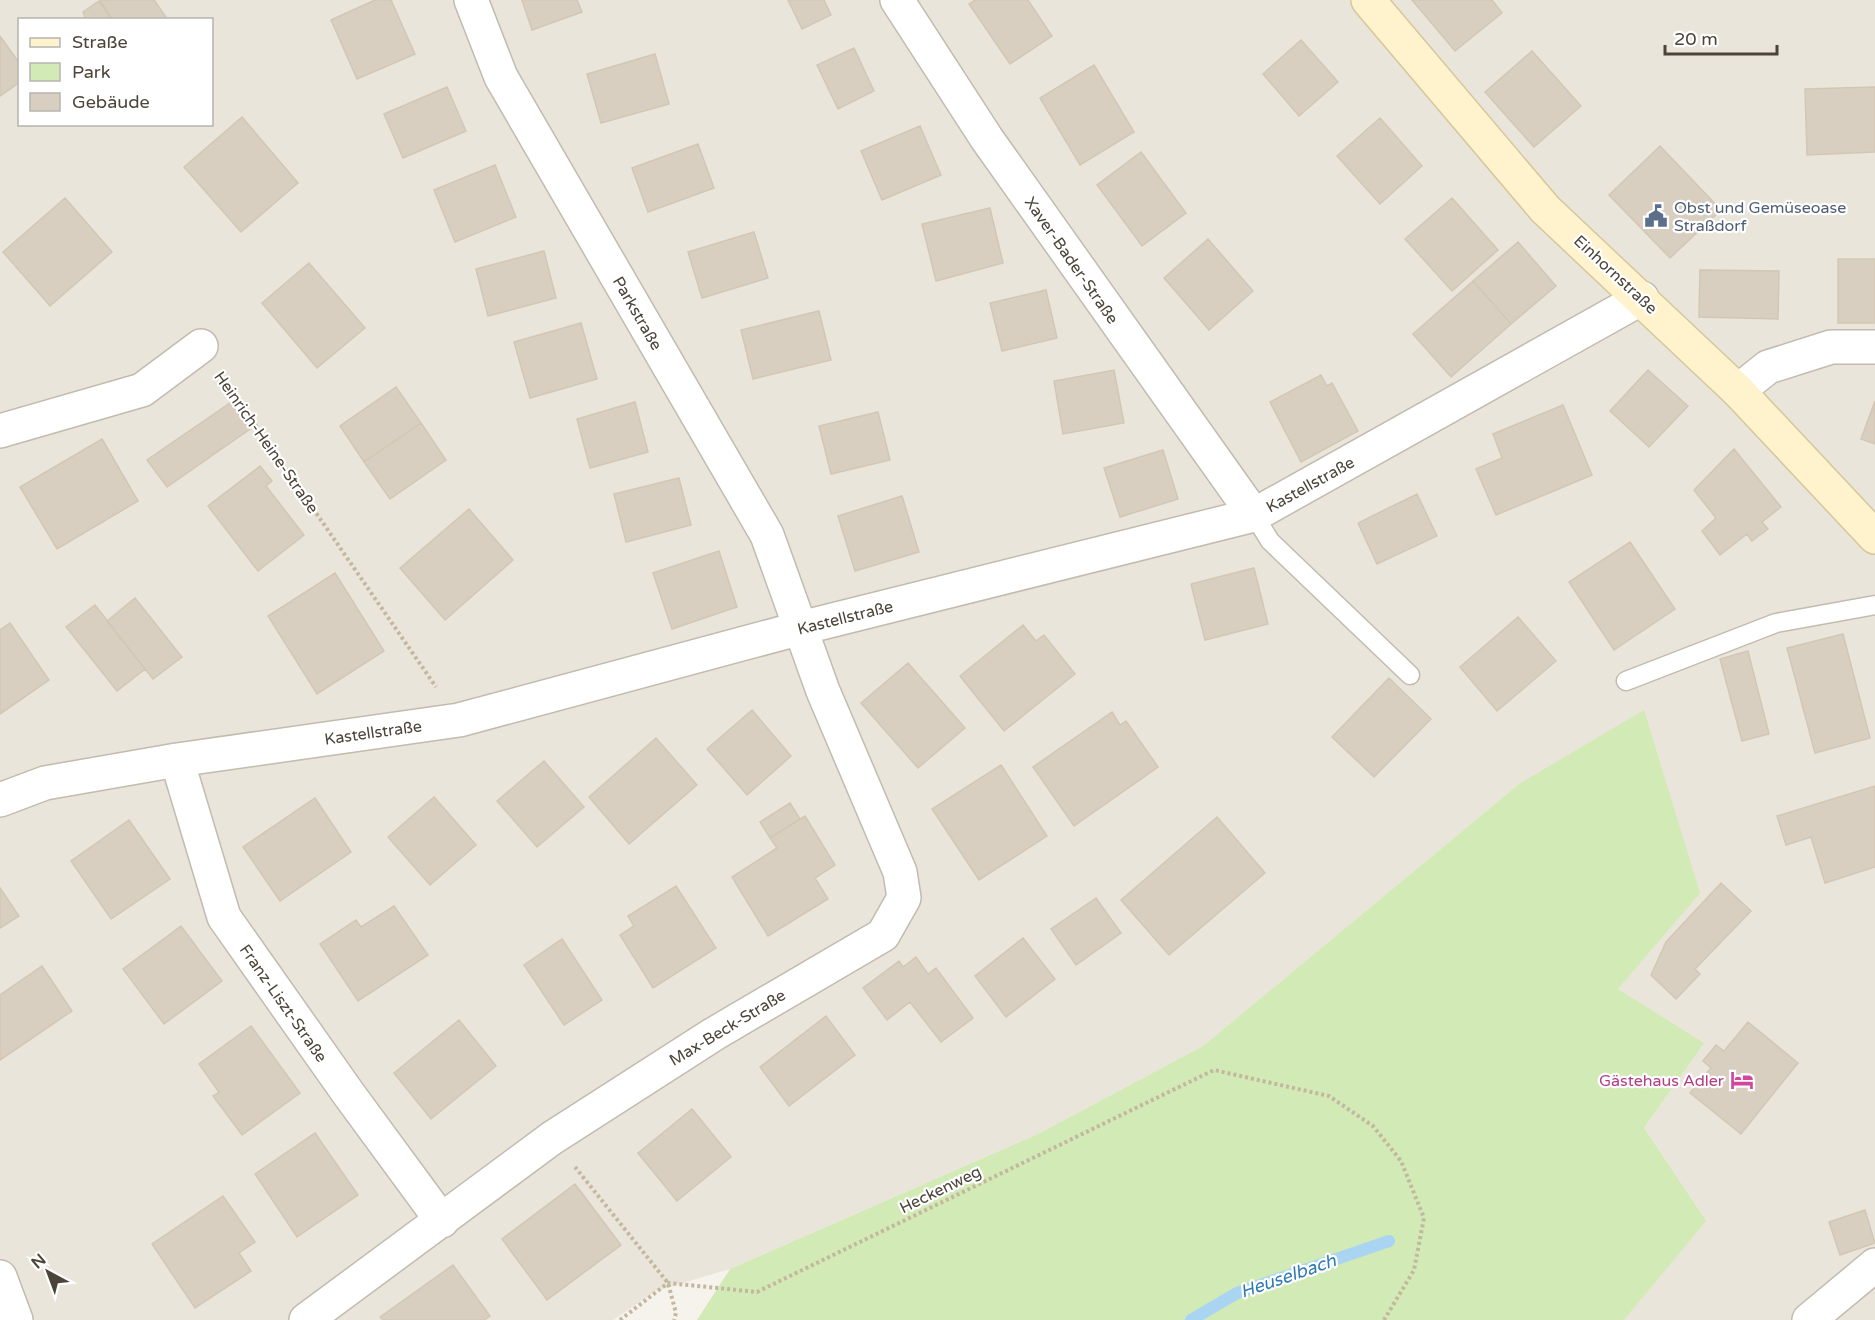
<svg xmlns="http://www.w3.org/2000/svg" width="1875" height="1320" font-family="'Varela Round',sans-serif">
  <rect width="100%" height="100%" fill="#f6f3ec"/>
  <path fill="#eae5da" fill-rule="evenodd" d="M0 0H1875V1320H1624L1705 1221 1644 1128 1703 1043 1618 989 1699 893 1519 784 1203 1046 1038 1134 730 1269 656 1291 613 1320H0ZM20 20H212V124H20Z"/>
  <path fill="#d2eab5" d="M1644 710 1700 893 1618 989 1704 1043 1644 1128 1706 1221 1624 1320H697L730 1269 1038 1134 1203 1046 1519 784Z"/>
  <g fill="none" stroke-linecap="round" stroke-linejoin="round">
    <path stroke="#a9d4f2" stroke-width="12" d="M1191 1320 1237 1293 1389 1241"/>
  </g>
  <path fill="#d8cfc1" stroke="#d3c7b4" stroke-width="1.5" d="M100 0H154L168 20H112Z
    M375 0H391L415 54 357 79 331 20Z
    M522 0H577L582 12 532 30Z
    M788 0H824L831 15 802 29Z
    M975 0H1028L1052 36 1010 64 969 4Z
    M1412 0H1492L1502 13 1455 51Z
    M99 1 112 20H86L83 12Z
    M0 36 20 64V82L0 96Z
    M1301 40 1338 82 1299 116 1263 74Z
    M854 48 874 91 838 109 817 65Z
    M1532 51 1581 106 1534 147 1485 92Z
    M655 54 669 104 601 123 587 74Z
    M1094 65 1134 132 1080 165 1040 98Z
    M447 87 466 131 403 158 384 114Z
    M1875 87V152L1807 155 1805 89Z
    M242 117 298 183 241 232 184 167Z
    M1380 118 1422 166 1380 204 1337 156Z
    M920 126 941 175 882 200 861 151Z
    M698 144 714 188 648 212 632 168Z
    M1660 146 1721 210 1670 258 1609 195Z
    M1141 152 1186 213 1142 246 1097 185Z
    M495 165 516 217 455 242 434 190Z
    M65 198 112 252 50 306 3 252Z
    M1452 198 1498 250 1452 291 1405 239Z
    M990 208 1003 263 936 281 922 224Z
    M754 232 768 278 702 298 688 252Z
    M1208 239 1253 291 1209 330 1164 278Z
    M1518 242 1556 286 1511 324 1473 281Z
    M544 251 556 298 488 316 476 269Z
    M1838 259H1875V323H1838Z
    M309 263 365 328 317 368 262 303Z
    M1700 270 1779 271 1778 319 1699 317Z
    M1473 281 1511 324 1451 377 1413 334Z
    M1046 290 1057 338 1002 351 990 303Z
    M819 311 831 360 753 379 741 330Z
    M581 323 597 379 530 398 514 342Z
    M1114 370 1124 423 1063 434 1054 381Z
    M1648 370 1688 406 1649 447 1610 411Z
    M1321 375 1327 386 1332 383 1358 431 1301 462 1270 402Z
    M396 387 421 423 364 462 340 426Z
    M1875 401V444L1861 439Z
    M635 402 648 452 590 468 577 419Z
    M230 403 250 429 167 487 147 460Z
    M1563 405 1592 475 1496 515 1476 469 1502 458 1493 434Z
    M878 412 890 460 831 474 819 426Z
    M421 423 446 460 390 499 364 462Z
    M102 439 138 501 57 549 20 487Z
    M1734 449 1781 507 1762 522 1768 529 1752 541 1747 534 1720 555 1702 531 1716 518 1694 490Z
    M1163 450 1178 499 1120 517 1104 468Z
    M260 466 272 481 266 486 304 535 258 571 208 506Z
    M679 478 691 525 626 542 614 494Z
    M1417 494 1437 536 1377 564 1358 523Z
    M902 496 919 552 855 571 838 516Z
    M469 509 513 560 445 620 400 568Z
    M1630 542 1675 609 1614 650 1569 582Z
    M719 551 737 607 672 629 653 573Z
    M1254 568 1268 624 1205 640 1191 584Z
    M335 573 384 651 317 694 268 616Z
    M135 598 182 657 153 679 107 621Z
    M95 605 145 669 117 691 66 627Z
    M1518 617 1556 661 1497 711 1460 667Z
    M10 623 49 680 0 714V630Z
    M1023 625 1036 641 1044 635 1075 674 1004 731 960 676Z
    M1843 634 1870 738 1815 753 1787 648Z
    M1748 651 1769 734 1742 741 1720 659Z
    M908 663 965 728 918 768 861 703Z
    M1389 678 1431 719 1374 777 1332 737Z
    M752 710 791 756 747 795 707 749Z
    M1112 712 1120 725 1126 721 1158 767 1074 826 1033 767Z
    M656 738 697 785 629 844 589 797Z
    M544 761 584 807 537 847 497 801Z
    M1001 765 1047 836 979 880 932 809Z
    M1875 786V867L1825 883 1811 837 1786 845 1777 816Z
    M434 797 476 845 430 885 388 837Z
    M315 798 351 852 280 901 243 847Z
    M790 803 800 819 770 838 760 822Z
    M805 816 835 865 815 878 828 899 768 936 732 877 777 848 770 838Z
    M1217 817 1265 873 1169 955 1121 900Z
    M129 820 170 879 111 919 71 861Z
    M1721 883 1751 911 1695 969 1700 974 1676 999 1651 975 1666 942Z
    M676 886 716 948 653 988 620 935 634 926 628 916Z
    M0 888 19 916 0 928Z
    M1096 898 1121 933 1076 965 1051 929Z
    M394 906 428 955 358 1001 320 944 356 920 361 927Z
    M181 926 222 981 164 1024 123 969Z
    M1023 938 1055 979 1006 1017 975 976Z
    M562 939 602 1000 564 1025 524 965Z
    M916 957 928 974 936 968 973 1018 941 1042 910 1002 887 1020 863 988 899 961 903 967Z
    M42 966 72 1011 0 1060V995Z
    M826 1016 855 1055 789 1106 760 1067Z
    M459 1020 496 1066 431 1119 394 1073Z
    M1748 1022 1798 1063 1741 1134 1690 1093 1711 1068 1703 1061 1716 1045 1724 1051Z
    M251 1026 300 1093 242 1135 213 1096 219 1092 199 1064Z
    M692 1109 731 1157 677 1201 638 1153Z
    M315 1133 358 1195 297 1237 255 1174Z
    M575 1184 621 1245 547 1300 502 1239Z
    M223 1196 255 1242 239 1253 251 1271 195 1308 152 1244Z
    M1865 1210 1875 1243 1840 1255 1829 1222Z
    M453 1265 490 1316 484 1320H383L380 1317Z"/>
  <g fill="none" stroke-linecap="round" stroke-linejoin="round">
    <g stroke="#c2bbae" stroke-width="21">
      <path id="lane" d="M1254 515 1270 541 1410 675
        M1626 681 1776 623 1875 605"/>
    </g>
    <g stroke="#c2bbae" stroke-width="36">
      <path id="street" d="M897 0 987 139 1254 515
        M1738 391 1768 367 1831 347H1875
        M0 431 142 390 201 346
        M177 760 224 917 348 1093 442 1221
        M0 800 45 783 177 760 459 720 801 628 1254 515 1642 298
        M0 1277 16 1320
        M306 1320 552 1138 714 1034 883 935 904 898 900 872 823 691 767 535 501 77 471 0
        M1809 1320 1875 1265"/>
    </g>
    <g stroke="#d6c79b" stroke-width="36">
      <path id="secondary" d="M1368 0 1545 209 1738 391 1875 537"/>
    </g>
    <path stroke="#c4b79f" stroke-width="4" stroke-dasharray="3 3" stroke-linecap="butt" d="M221 375 436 687
      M575 1167 668 1283 676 1313 674 1320
      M620 1320 668 1283 757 1292 1214 1070 1329 1096 1373 1126 1401 1161 1424 1218 1414 1270 1384 1320"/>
    <use href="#lane" stroke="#fff" stroke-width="18"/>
    <use href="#street" stroke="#fff" stroke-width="33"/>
    <use href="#secondary" stroke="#fff3cd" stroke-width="33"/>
  </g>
  <defs>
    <g id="civic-bare" transform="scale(1.8)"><path d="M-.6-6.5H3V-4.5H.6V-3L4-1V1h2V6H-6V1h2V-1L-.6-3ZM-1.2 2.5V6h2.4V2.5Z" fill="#5c6f8a" stroke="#fff" stroke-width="2.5" paint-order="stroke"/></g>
    <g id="hotel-bare" transform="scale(1.8)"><path d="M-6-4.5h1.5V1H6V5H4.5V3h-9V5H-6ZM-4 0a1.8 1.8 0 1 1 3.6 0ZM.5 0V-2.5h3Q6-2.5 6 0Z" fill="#d1479c" stroke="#fff" stroke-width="2.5" paint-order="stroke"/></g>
  </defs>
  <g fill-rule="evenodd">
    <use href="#civic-bare" x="1656" y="216"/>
    <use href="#hotel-bare" x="1742" y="1080"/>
  </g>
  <g text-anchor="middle" stroke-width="4.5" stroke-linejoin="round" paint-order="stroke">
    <g font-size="16" fill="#4e5e75" stroke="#fff" text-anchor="start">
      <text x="1674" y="213">Obst und Gemüseoase<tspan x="1674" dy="18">Straßdorf</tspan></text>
    </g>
    <g font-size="16" fill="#4b4439" stroke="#fff">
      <text transform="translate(1072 260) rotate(55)" y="6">Xaver-Bader-Straße</text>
      <text transform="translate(1616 274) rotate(43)" y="6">Einhornstraße</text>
      <text transform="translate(638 313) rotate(60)" y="6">Parkstraße</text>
      <text transform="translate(267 442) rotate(55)" y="6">Heinrich-Heine-Straße</text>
      <text transform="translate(1310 484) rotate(-29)" y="6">Kastellstraße</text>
      <text transform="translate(845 617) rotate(-14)" y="6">Kastellstraße</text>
      <text transform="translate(373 732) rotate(-8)" y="6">Kastellstraße</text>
      <text transform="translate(284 1003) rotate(55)" y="6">Franz-Liszt-Straße</text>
      <text transform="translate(727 1027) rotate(-31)" y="6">Max-Beck-Straße</text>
      <text transform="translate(940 1189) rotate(-26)" y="6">Heckenweg</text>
    </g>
    <g font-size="16" fill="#b23c85" stroke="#fff" text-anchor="end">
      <text x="1724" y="1086">Gästehaus Adler</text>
    </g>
    <g font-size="18" font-style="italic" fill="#2e7ab2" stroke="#fff">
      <text transform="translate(1288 1276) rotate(-19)" y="6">Heuselbach</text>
    </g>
  </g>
  <rect x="18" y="18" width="195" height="108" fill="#ffffff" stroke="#b7b4b0" stroke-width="1.5"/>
  <rect x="30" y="38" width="30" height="9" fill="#fff3cd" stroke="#b7b4b0" stroke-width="1.5"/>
  <text x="72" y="48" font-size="18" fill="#4b4439">Straße</text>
  <rect x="30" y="63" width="30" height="18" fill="#d2eab5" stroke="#b7b4b0" stroke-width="1.5"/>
  <text x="72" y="78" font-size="18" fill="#4b4439">Park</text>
  <rect x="30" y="93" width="30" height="18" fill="#d8cfc1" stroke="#b7b4b0" stroke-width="1.5"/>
  <text x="72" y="108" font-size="18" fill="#4b4439">Gebäude</text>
  <g transform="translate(48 1272) rotate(319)" stroke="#ffffff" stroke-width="4.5" paint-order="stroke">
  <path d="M0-4.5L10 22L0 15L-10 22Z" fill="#4b4439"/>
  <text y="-9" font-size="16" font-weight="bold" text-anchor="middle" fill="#4b4439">N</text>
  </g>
  <path d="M1665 45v9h112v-9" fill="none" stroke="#4b4439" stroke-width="3"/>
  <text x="1674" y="45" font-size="18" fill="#4b4439" stroke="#ffffff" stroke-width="4.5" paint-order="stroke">20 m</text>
</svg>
